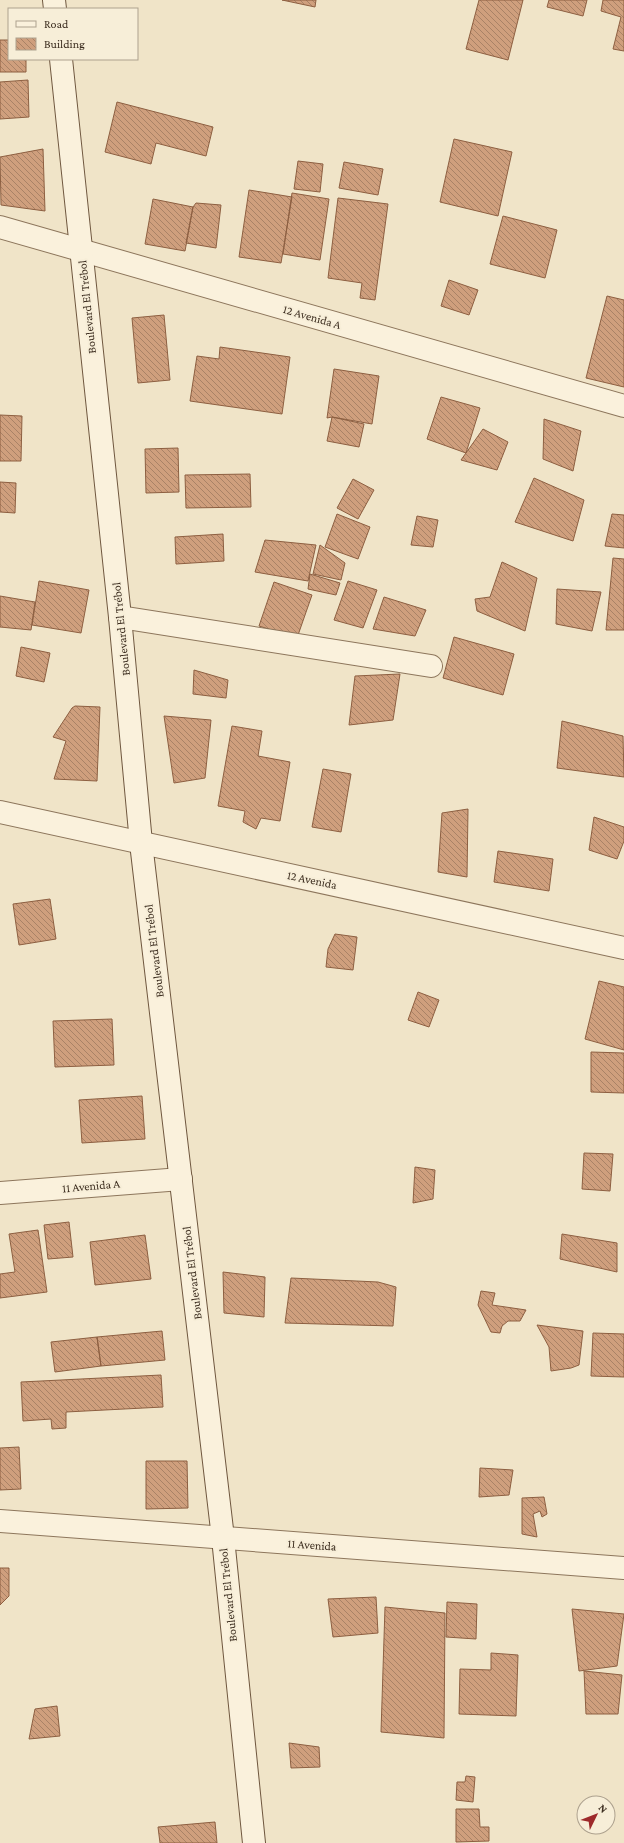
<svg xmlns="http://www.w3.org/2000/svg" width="624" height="1843" font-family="'Crimson Pro',serif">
  <defs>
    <pattern id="building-back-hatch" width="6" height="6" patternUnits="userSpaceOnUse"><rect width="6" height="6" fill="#cf9f7d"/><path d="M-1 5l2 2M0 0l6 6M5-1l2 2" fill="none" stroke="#a98266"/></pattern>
  </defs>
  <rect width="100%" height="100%" fill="#f0e4c8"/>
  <path fill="url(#building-back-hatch)" stroke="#8d5f41" d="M282 0H316L315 7Z
    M479 0H523L508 60 466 49Z
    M549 0H587L583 16 547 7Z
    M603 0H624V51L613 49 621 17 601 11Z
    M0 40H9V59H26V72H0Z
    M28 80 29 117 0 119V82Z
    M117 102 213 127 206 156 156 143 151 164 105 152Z
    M454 139 512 152 498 216 440 202Z
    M43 149 45 211 1 205 0 157Z
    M298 161 323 164 320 192 294 189Z
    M344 162 383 169 378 195 339 188Z
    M249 190 292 197 281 263 239 257Z
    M292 193 329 199 320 260 283 254Z
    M338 198 388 204 375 300 360 298 362 283 328 278Z
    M153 199 193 207 185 251 145 244Z
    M196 203 221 205 216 248 186 243 193 207Z
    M503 216 557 230 545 278 490 264Z
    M449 280 478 290 469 315 441 306Z
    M607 296 624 300V387L586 378Z
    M164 315 170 380 138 383 132 318Z
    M220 347 290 357 282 414 190 401 197 356 219 359Z
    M334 369 379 376 372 424 332 417 327 418Z
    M441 397 480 408 466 453 427 439Z
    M0 415 22 416 21 461H0Z
    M332 417 364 424 359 447 327 441Z
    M544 419 581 431 573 471 543 459Z
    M483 429 508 442 497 470 461 460Z
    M178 448 179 492 146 493 145 449Z
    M250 474 251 507 186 508 185 475Z
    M534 478 584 500 573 541 515 522Z
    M353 479 374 490 358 519 337 508Z
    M0 482 16 483 15 513 0 512Z
    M337 514 370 527 358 559 325 547Z
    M612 514 624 515V548L605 546Z
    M417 516 438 520 433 547 411 545Z
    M223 534 224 561 176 564 175 537Z
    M265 540 316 545 308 581 255 572Z
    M320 545 345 563 341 580 313 574Z
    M613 558 624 559V630H606Z
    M502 562 537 578 525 631 477 611 475 599 490 597Z
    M310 574 340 583 336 595 308 589Z
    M39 581 89 590 81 633 32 625Z
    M348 581 377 590 363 628 334 620Z
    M274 582 312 595 297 638 259 626Z
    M557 589 601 592 592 631 556 624Z
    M0 596 35 602 31 630 0 627Z
    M384 597 426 610 415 636 373 629Z
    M454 637 514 654 503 695 443 678Z
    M21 647 50 653 44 682 16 676Z
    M194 670 228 680 226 698 193 694Z
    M400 674 393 720 349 725 355 676Z
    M75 706 100 707 97 781 54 779 66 741 53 737 72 708Z
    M164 716 211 720 205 778 174 783Z
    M562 721 623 736 624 777 557 768Z
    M232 726 262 731 258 756 290 762 280 821 261 818 256 829 243 822 245 811 218 806Z
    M323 769 351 774 341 832 312 827Z
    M468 809 467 877 438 872 442 813Z
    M594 817 624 827V841L617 859 589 850Z
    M498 851 553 859 549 891 494 882Z
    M50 899 56 939 19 945 13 904Z
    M335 934 357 937 353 970 326 967 328 949Z
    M599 981 624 987V1050L585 1039Z
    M418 992 439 1000 429 1027 408 1020Z
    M112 1019 114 1065 55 1067 53 1021Z
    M591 1052 624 1053V1093L591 1092Z
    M142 1096 145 1139 82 1143 79 1100Z
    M584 1153 613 1154 610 1191 582 1189Z
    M415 1167 435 1170 433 1199 413 1203Z
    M69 1222 73 1257 48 1259 44 1225Z
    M38 1230 47 1292 0 1298V1274L15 1272 9 1234Z
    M562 1234 617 1243V1272L560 1259Z
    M145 1235 151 1279 95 1285 90 1242Z
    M223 1272 265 1277 264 1317 224 1313Z
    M291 1278 378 1282 396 1287 393 1326 285 1323Z
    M481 1291 495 1293 492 1305 526 1310 520 1321H508L502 1326 500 1333 491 1332 478 1305Z
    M537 1325 583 1331 579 1365 571 1368 551 1371 549 1347Z
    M162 1331 165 1360 101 1366 97 1337Z
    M593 1333 624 1334V1377L591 1376Z
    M97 1337 101 1366 55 1372 51 1342Z
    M161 1375 163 1407 66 1412V1428L52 1429 51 1419 23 1421 21 1382Z
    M19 1447 21 1489 0 1490V1448Z
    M146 1461H187L188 1508 146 1509Z
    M480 1468 513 1470 509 1495 479 1497Z
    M544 1497 547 1514 542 1517 540 1511 533 1514 537 1537 522 1534V1498Z
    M0 1568H9V1596L0 1605Z
    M376 1597 378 1633 333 1637 328 1599Z
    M447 1602 477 1604 476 1639 446 1637Z
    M385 1607 445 1613 444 1738 381 1732Z
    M572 1609 624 1614 617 1666 579 1671Z
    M491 1653 518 1655 516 1716 459 1714 460 1669 491 1670Z
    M584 1671 622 1675 618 1714H586Z
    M57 1706 60 1736 29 1739 35 1709Z
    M289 1743 319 1747 320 1767 291 1768Z
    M466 1776 475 1777 473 1802 456 1800 457 1782H465Z
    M456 1809H479L480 1827H489V1841L456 1842Z
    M215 1822 217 1843H160L158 1827Z"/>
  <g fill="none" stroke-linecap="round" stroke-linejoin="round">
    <g stroke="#8d765c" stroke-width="24">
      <path id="minor" d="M0 227 624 406
        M120 617 431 666
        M0 812 624 948
        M0 1193 181 1179"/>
    </g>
    <g stroke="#8d765c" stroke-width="24">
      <path id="tertiary" d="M0 1521 624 1568"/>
    </g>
    <g stroke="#6f573f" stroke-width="24">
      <path id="secondary" d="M54 0 55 9
        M61 59 120 617 141 843 223 1538 254 1843"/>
    </g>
    <use href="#minor" stroke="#faf1dc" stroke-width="22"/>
    <use href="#tertiary" stroke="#faf1dc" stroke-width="22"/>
    <use href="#secondary" stroke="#faf1dc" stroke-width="22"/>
  </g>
  <g text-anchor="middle" stroke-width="4" stroke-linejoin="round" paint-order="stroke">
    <g font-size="12" fill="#3d2e20" stroke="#f7eed8">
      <text transform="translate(87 307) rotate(-96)" y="4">Boulevard El Trébol</text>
      <text transform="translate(312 317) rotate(16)" y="4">12 Avenida A</text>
      <text transform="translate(121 629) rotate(-96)" y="4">Boulevard El Trébol</text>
      <text transform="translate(312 880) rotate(12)" y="4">12 Avenida</text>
      <text transform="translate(154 951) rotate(-97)" y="4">Boulevard El Trébol</text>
      <text transform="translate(91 1186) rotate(-5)" y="4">11 Avenida A</text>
      <text transform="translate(192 1273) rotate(-97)" y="4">Boulevard El Trébol</text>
      <text transform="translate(312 1545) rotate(4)" y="4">11 Avenida</text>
      <text transform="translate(228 1595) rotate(-96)" y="4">Boulevard El Trébol</text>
    </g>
  </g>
  <rect x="8" y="8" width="130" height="52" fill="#f7eed8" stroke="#ada18e"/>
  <rect x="16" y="21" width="20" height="6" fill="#faf1dc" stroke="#ada18e"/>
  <text x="44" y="28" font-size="12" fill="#3d2e20">Road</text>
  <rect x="16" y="38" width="20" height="12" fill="url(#building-back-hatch)" stroke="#ada18e"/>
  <text x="44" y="48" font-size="12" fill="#3d2e20">Building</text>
  <g transform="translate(596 1815) rotate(47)"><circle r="19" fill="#f7eed8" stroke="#ada18e"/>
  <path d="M0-3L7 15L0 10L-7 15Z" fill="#9e2a2b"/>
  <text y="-6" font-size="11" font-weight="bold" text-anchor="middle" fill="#3d2e20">N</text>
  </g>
</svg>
